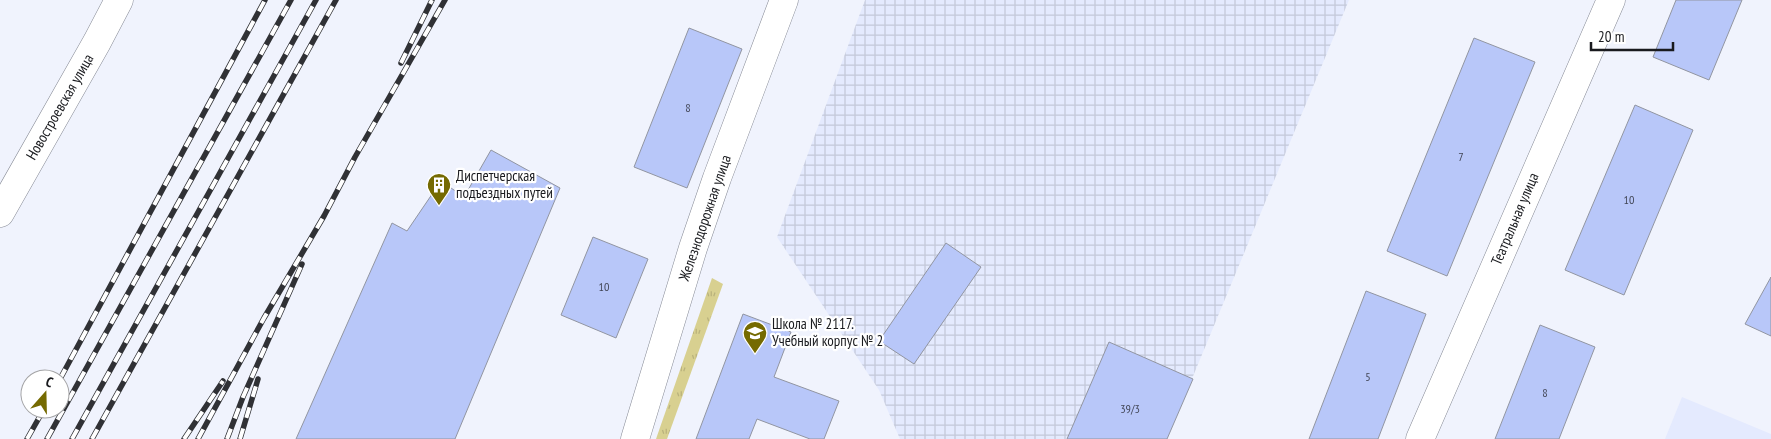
<svg xmlns="http://www.w3.org/2000/svg" width="1771" height="439" font-family="'PT Sans Narrow',sans-serif">
  <defs>
    <pattern id="industrial-grid" width="8" height="8" patternUnits="userSpaceOnUse" patternTransform="scale(1.25)"><rect width="8" height="8" fill="#e4eafe"/><path d="M0 4h8M4 0v8" fill="none" stroke="#c3c8d9"/></pattern>
    <pattern id="grass-tufts" width="24" height="20" patternUnits="userSpaceOnUse" patternTransform="scale(1.25)"><rect width="24" height="20" fill="#d8d090"/><path d="M3 7l-1-3M5 7V3M7 7l1-3M15 17l-1-3M17 17v-4M19 17l1-3" fill="none" stroke="#b9b27c"/></pattern>
  </defs>
  <rect width="100%" height="100%" fill="#f0f3fd"/>
  <path fill="#e4eafe" d="M1682 397 1771 434V439H1665Z"/>
  <path fill="url(#industrial-grid)" d="M865 0H1349L1167 439H900L879 390 777 237Z"/>
  <path fill="url(#grass-tufts)" d="M712 278 723 284 667 439H656Z"/>
  <path fill="#b8c7f9" stroke="#9195a1" d="M1676 0H1742L1709 80 1653 57Z
    M689 28 742 49 687 188 634 167Z
    M1474 38 1535 62 1447 276 1387 251Z
    M1635 105 1693 130 1624 295 1565 270Z
    M491 150 560 188 455 439H296L392 223 407 231 441 181 464 197Z
    M593 237 648 259 616 338 561 315Z
    M946 243 981 267 914 364 879 341Z
    M1771 277V336L1745 324Z
    M1366 291 1426 314 1378 439H1309Z
    M743 314 791 332 774 377 839 401 824 439H810L757 419 749 439H696Z
    M1540 325 1595 347 1559 439H1495Z
    M1109 342 1193 379 1167 439H1067Z"/>
  <g fill="none" stroke-linecap="round" stroke-linejoin="round">
    <g stroke="#868a95" stroke-width="29">
      <path id="tertiary" d="M0 213 97 42 119 0
        M1420 439 1611 0"/>
    </g>
    <g stroke="#868a95" stroke-width="29">
      <path id="secondary" d="M635 439 693 248 717 178 784 0"/>
    </g>
    <use href="#tertiary" stroke="#fff" stroke-width="28"/>
    <use href="#secondary" stroke="#fff" stroke-width="28"/>
    <g stroke="#303135" stroke-width="5.5">
      <path id="rail" d="M401 63 432 0
        M60 379 265 0
        M27 439 44 409
        M47 439 291 0
        M72 439 316 0
        M92 439 336 0
        M184 439 223 381
        M198 439 264 318 324 216 355 157 445 0
        M227 439 243 397 302 264
        M240 439 258 379"/>
    </g>
    <use href="#rail" stroke="#fff" stroke-width="4" stroke-dasharray="11" stroke-linecap="butt"/>
  </g>
  <defs>
    <g id="building-pin" transform="scale(1.25)"><path d="M0 17L-7.5 6A9.5 9.5 0 1 1 7.5 6Z" fill="#756a01" stroke="#fff"/><path d="M-4-6H4V6H1V3H-1V6H-4ZM-2.5-4.3h1.7v1.8h-1.7ZM.8-4.3h1.7v1.8H.8ZM-2.5-1h1.7V.8h-1.7ZM.8-1h1.7V.8H.8Z" fill="#fff"/></g>
    <g id="school-pin" transform="scale(1.25)"><path d="M0 17L-7.5 6A9.5 9.5 0 1 1 7.5 6Z" fill="#756a01" stroke="#fff"/><path d="M0-5L7-2L0 1L-7-2ZM-4 1L0 2.5L4 1V4Q0 6-4 4Z" fill="#fff"/></g>
  </defs>
  <g fill-rule="evenodd">
    <use href="#building-pin" x="439" y="185"/>
    <use href="#school-pin" x="755" y="333"/>
  </g>
  <g text-anchor="middle" stroke-width="4.5" stroke-linejoin="round" paint-order="stroke">
    <g font-size="12" fill="#414555">
      <text x="688" y="112">8</text>
      <text x="1461" y="161">7</text>
      <text x="1629" y="204">10</text>
      <text x="604" y="291">10</text>
      <text x="1368" y="381">5</text>
      <text x="1545" y="397">8</text>
      <text x="1130" y="413">39/3</text>
    </g>
    <g font-size="15" fill="#191a1e" stroke="#fff">
      <text transform="translate(60 107) rotate(-60)" y="5">Новостроевская улица</text>
      <text transform="translate(705 218) rotate(-71)" y="5">Железнодорожная улица</text>
      <text transform="translate(1515 219) rotate(-67)" y="5">Театральная улица</text>
    </g>
    <g font-size="15" fill="#191a1e" stroke="#fff" text-anchor="start">
      <text x="456" y="181">Диспетчерская<tspan x="456" dy="17">подъездных путей</tspan></text>
      <text x="772" y="329">Школа № 2117.<tspan x="772" dy="17">Учебный корпус № 2</tspan></text>
    </g>
  </g>
  <g transform="translate(45 394) rotate(20)"><circle r="24" fill="#ffffff" stroke="#a3a3a5"/>
  <path d="M0-4L9 19L0 12L-9 19Z" fill="#756a01"/>
  <text y="-8" font-size="14" font-weight="bold" text-anchor="middle" fill="#191a1e">С</text>
  </g>
  <path d="M1591 42v8h82v-8" fill="none" stroke="#191a1e" stroke-width="2.5"/>
  <text x="1598" y="42" font-size="15" fill="#191a1e" stroke="#ffffff" stroke-width="4" paint-order="stroke">20 m</text>
</svg>
